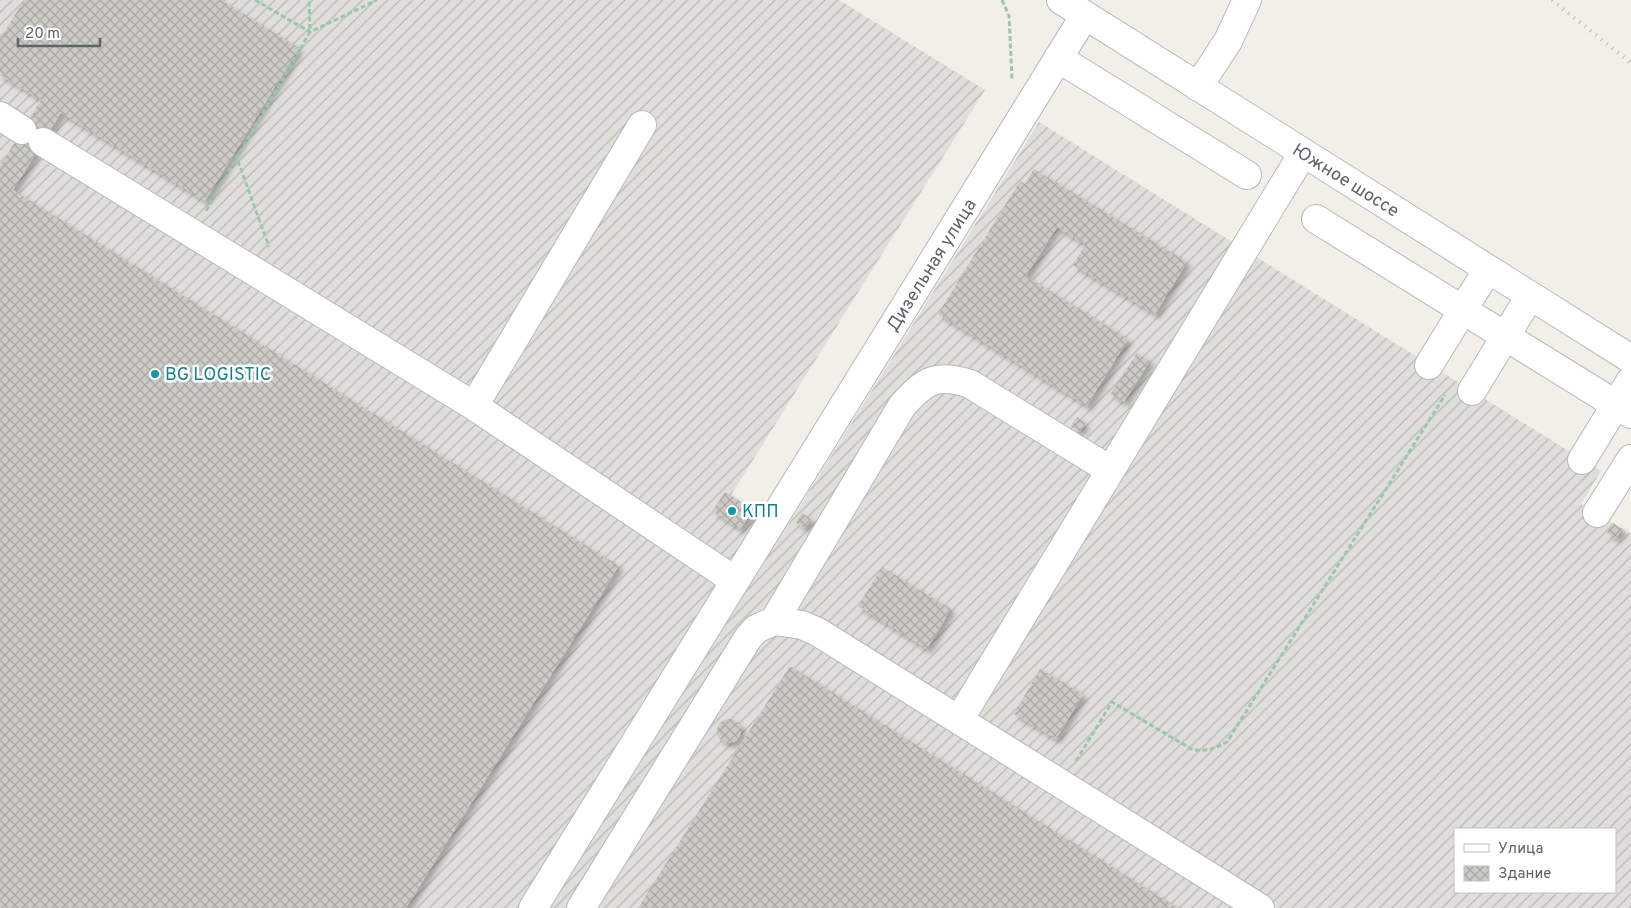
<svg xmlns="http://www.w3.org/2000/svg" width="1631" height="908" font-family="Overpass,sans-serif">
  <defs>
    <pattern id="industrial-furrows" width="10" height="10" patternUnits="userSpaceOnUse" patternTransform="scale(1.25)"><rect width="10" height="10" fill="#e0deda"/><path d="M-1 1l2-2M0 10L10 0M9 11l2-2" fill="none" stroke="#b9b8b5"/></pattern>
    <pattern id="building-cross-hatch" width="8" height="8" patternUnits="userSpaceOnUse" patternTransform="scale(1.25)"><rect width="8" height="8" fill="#cccac5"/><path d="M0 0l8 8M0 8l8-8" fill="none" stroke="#a9a8a4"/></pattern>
    <filter id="shadow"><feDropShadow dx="4.5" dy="4.5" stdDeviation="2.5" flood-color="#0004"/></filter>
  </defs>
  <rect width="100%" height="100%" fill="#f1efe8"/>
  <path fill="url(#industrial-furrows)" fill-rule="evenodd" d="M0 0H839L985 90 731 495 785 530 1039 122 1601 471 1581 504 1631 534V908H0ZM1455 829H1615V892H1455Z"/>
  <path fill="url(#building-cross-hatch)" filter="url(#shadow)" d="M24 0H221L299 48 205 201 61 113 13 190 619 566 406 908H0V166L41 100 0 75V39Z
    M1034 169 1187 262 1155 314 1073 265 1085 245 1057 227 1026 276 1128 339 1087 406 938 314 1020 181 1025 184Z
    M1137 353 1150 361 1124 402 1110 394Z
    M1077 417 1085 423 1080 432 1071 426Z
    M725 492 753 510 740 529 712 511Z
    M802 513 811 519 805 528 796 523Z
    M1613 523 1622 529 1616 539 1607 533Z
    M882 567 951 609 927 649 858 606Z
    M790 666 1178 908H638Z
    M1040 669 1083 694 1056 739 1014 714Z
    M717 731a12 12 0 1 1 24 0a12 12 0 1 1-24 0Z"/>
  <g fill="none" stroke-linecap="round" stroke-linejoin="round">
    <g stroke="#b5b8bc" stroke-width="30">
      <path id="minor" d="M1061 0 1631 359
        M1058 58 1247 175
        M1198 87 1228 41 1247 0
        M0 116 22 130
        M642 125 474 406 734 580
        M43 142 474 406
        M1316 219 1631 414
        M1429 365 1488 269
        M1472 391 1530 296
        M1582 460 1631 380
        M1110 470 970 384C937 373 925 380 902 406L774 621 802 625 818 632 1260 908
        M1597 513 1631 459
        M959 720 1303 153
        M533 908 1085 15
        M581 908 748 638 756 629 774 621"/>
    </g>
    <path stroke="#9cc7a9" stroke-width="3" stroke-dasharray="5 2.5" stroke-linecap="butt" d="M255 0 310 32 377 0
      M1002 0 1009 16 1012 79
      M238 161 269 247
      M206 211 310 32 309 0
      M1076 761 1112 702 1193 750C1207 751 1215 749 1227 742L1445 395"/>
    <use href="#minor" stroke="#fff" stroke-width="28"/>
    <path stroke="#b6b7b8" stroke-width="4" stroke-dasharray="1 6" stroke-linecap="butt" d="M1552 0 1631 63"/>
  </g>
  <g fill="#0f9aa8" stroke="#fff" stroke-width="2">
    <circle cx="155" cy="374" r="5"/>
    <circle cx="732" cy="511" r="5"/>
  </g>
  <g text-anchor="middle" stroke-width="5" stroke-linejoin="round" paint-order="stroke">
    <g font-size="18" fill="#5f6368" stroke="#fff">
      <text transform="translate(1346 180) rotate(32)" y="6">Южное шоссе</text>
      <text transform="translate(931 265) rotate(-58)" y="6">Дизельная улица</text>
    </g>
    <g font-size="18" fill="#0d838f" stroke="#fff" text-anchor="start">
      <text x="165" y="380">BG LOGISTIC</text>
      <text x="742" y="517">КПП</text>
    </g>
  </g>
  <rect x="1454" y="828" width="162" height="65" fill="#ffffff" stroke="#bfc1c3"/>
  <rect x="1464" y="844" width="25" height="8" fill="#ffffff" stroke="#bfc1c3"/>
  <text x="1498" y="853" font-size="15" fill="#5f6368">Улица</text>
  <rect x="1464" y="866" width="25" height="15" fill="url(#building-cross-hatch)" stroke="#bfc1c3"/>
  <text x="1498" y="878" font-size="15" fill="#5f6368">Здание</text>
  <path d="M18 38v8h82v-8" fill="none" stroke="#5f6368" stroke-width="2.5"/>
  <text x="25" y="38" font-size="15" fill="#5f6368" stroke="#ffffff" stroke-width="4" paint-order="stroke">20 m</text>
</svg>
